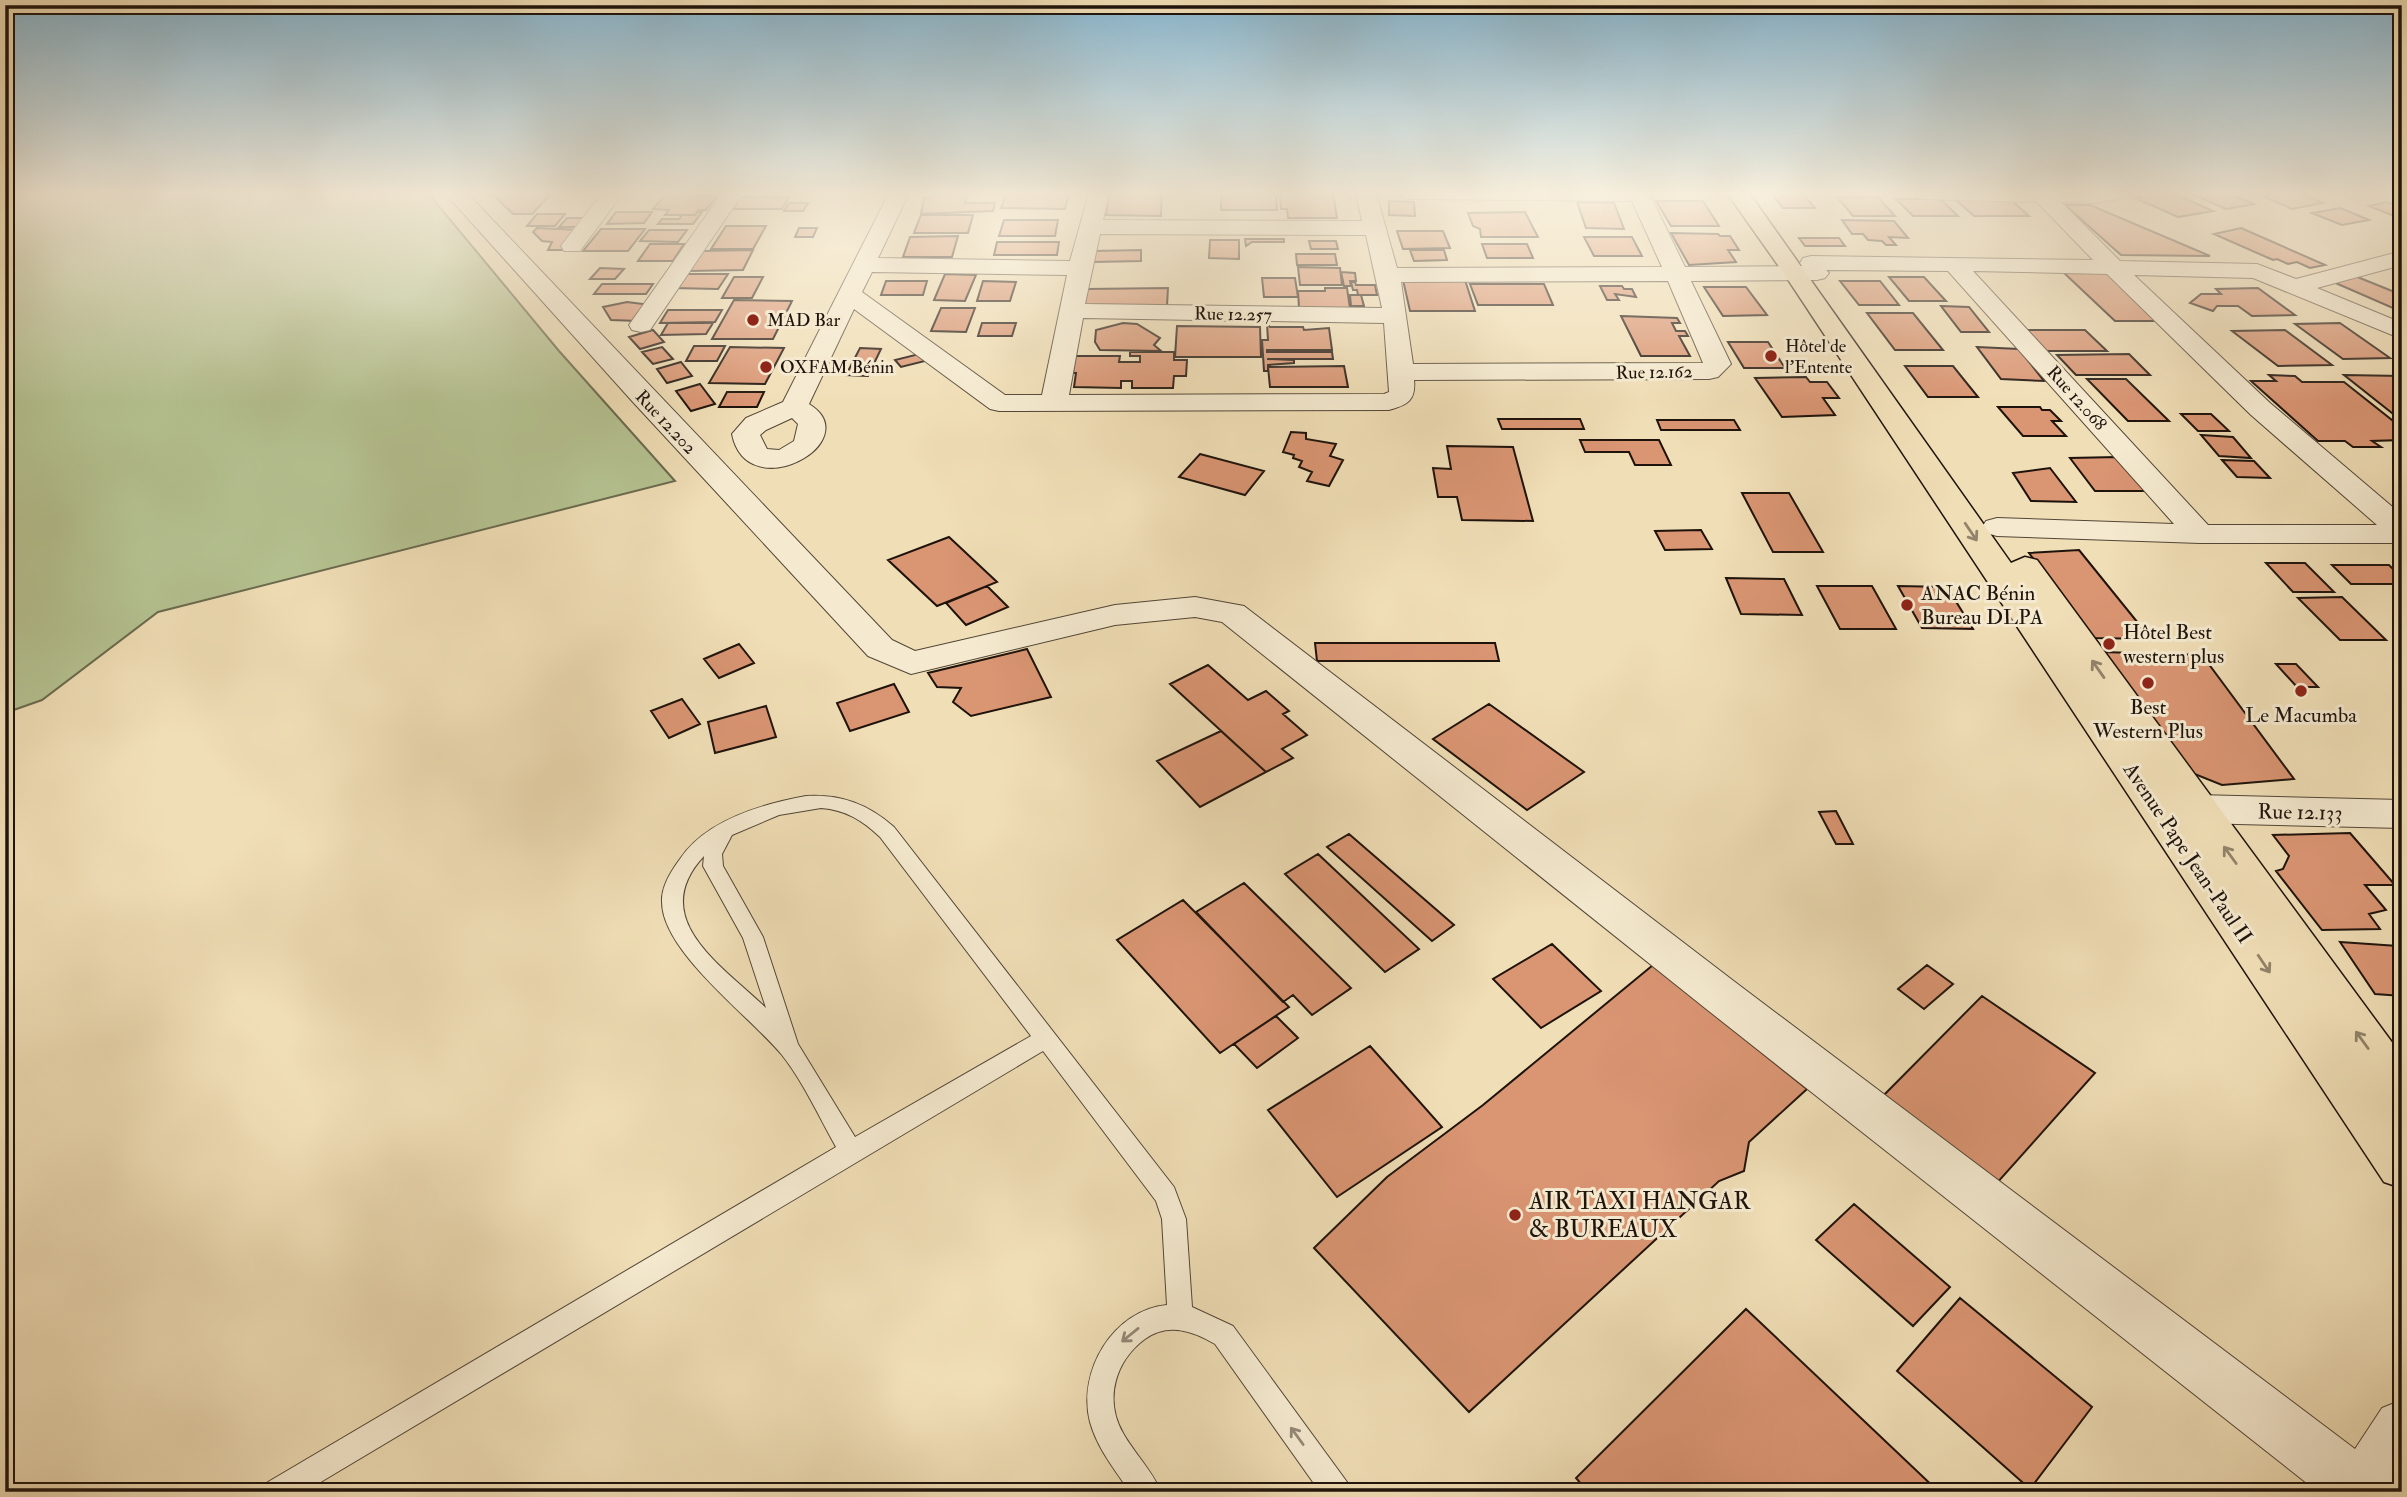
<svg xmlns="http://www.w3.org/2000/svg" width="2407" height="1497" font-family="'IM FELL Double Pica',serif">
  <rect width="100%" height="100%" fill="#f0deb6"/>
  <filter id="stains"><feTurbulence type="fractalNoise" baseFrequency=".00286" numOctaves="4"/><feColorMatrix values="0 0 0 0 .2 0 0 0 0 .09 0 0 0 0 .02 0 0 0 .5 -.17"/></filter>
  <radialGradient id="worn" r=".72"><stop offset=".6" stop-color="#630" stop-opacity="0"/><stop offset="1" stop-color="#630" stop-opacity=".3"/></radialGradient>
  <path fill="#b5c291" stroke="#6a6a4e" stroke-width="2" d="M5 193H428L559 351 675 481 158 612 42 700 5 713Z"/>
  <path fill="#da9573" stroke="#1e130c" stroke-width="2" d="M491 193H552L532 214H513Z
    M931 193H968L965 203H995L993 211 921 214 924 198H929Z
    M1007 193H1069L1065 209 1001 208Z
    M1109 193H1162L1161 216 1106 215Z
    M1221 193 1276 196 1277 210H1221Z
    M1269 193H1333L1337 218H1288L1287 209H1281L1280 196Z
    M2163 193H2173L2213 211 2178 217 2135 198Z
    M2189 193H2229L2254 204 2226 209Z
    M2279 193H2300L2323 203 2292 209 2262 196Z
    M1772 194H1803L1815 208H1783Z
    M665 195 717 196 706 210H699L695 215H665L669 210 653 209Z
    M740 197H789L782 209H733Z
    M1837 197H1878L1895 216H1853Z
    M1896 199H1940L1958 216H1913Z
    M2010 199 2029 216H1974L1956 200Z
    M1389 201 1414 202 1415 216 1389 215Z
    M1656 201H1703L1719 226H1671Z
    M1577 202 1614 203 1624 229 1586 228Z
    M2387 202 2402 208V219L2369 206Z
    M789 203H808L803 211H784Z
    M2065 205H2090L2210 256 2121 255Z
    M2340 208 2369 220 2342 225 2312 213Z
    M616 212H652L644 223 607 224Z
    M697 212H702L693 224H658L662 219H679L682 215H695Z
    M1525 212 1538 237H1481L1480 229 1473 226 1468 213Z
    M537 214H565L555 226H527Z
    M921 215H973L968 233H914Z
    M567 218H588L581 227H559Z
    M1004 220H1058L1055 236H999Z
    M1842 220 1894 221 1908 238 1889 237 1896 245H1886L1882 241 1868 240 1863 234H1852Z
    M726 226H766L753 249H711Z
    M537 228 581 230 562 250H548L552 242 542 241 533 232Z
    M799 228H817L813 237H795Z
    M2241 228 2325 265 2310 268 2297 262 2288 264 2277 259 2273 260 2214 234Z
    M601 229H645L628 251H583Z
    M649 230H687L678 242 640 241Z
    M1397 231H1443L1450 248 1403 249Z
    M1671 233 1718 234 1720 236H1730L1739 250H1728L1736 262 1689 265Z
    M958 236 952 257H903L910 237Z
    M1584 237H1632L1642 256H1594Z
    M1799 238H1839L1845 246H1805Z
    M1245 239H1284V242H1252L1246 246Z
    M1210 240H1239V259L1209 258Z
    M1309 241H1336L1338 249H1311Z
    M997 242H1059L1057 255H994Z
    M650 244H684L673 261H638Z
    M1482 244H1527L1533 258H1487Z
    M753 250 743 270 689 271 700 251Z
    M1141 250V261L1093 262V251Z
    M1410 250H1444L1447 260 1414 261Z
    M1296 254H1335L1337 265H1297Z
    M1298 267 1340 268 1342 285H1300Z
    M600 268 624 269 615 279H590Z
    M1341 272 1355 273 1356 281H1350L1351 286H1344Z
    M2063 272H2105L2160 321H2115Z
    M684 274H728L718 289 673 288Z
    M945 274 976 275 965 301 934 300Z
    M2355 276 2402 295V312L2331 281Z
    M734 277H763L752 298H722Z
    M1889 277H1924L1946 301H1909Z
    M1262 278H1295L1298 297H1264Z
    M1403 280H1465L1475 311H1410Z
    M886 281H927L923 295H881Z
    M983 281 1016 282 1010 301H977Z
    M1840 281H1880L1899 305H1859Z
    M1351 282H1355L1356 285H1375L1377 295H1358L1357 290H1353Z
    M602 284H653L646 294H594Z
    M1470 284H1544L1553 305H1478Z
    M1600 286H1622L1624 289H1632L1636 297 1615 294 1619 300H1607Z
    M1704 287H1746L1767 315 1723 316Z
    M1168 288 1167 306 1084 307 1086 289Z
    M1325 288H1347L1350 308H1299L1298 291H1325Z
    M2258 288 2295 315 2252 316 2238 306H2217L2213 311 2190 303 2201 294H2221L2216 289Z
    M1350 295H1361L1364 306H1351Z
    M734 300 792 301 773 339H712Z
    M627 302 651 305 639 321 611 320 603 307Z
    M1941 306 1969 307 1989 332H1961Z
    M941 308H975L966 332 931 331Z
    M668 310H722L715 322 660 323Z
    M1867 313H1913L1943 350H1895Z
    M1621 316 1677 318 1680 323H1672L1676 331H1685L1688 336H1679L1690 356H1641Z
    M668 323H713L706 334 661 335Z
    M982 323H1016L1012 336H978Z
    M1123 323 1137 324 1160 338 1154 345 1161 351 1100 350 1095 342 1096 330Z
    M2340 323 2390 358 2343 359 2295 324Z
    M1267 324 1270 327H1303L1304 330 1329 328 1332 350H1267V352H1332L1333 359H1267L1294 360V363L1268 365V371H1264L1262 340H1268Z
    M1177 326 1260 327 1261 357H1175Z
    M653 330 664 342 640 349 629 337Z
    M2023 330H2085L2107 351H2043Z
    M2285 330 2332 365 2278 366 2232 331Z
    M1728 342H1768L1785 368H1744Z
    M694 346H725L717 361H686Z
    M662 347 673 359 653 364 642 352Z
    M730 347 784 348 765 384 709 383Z
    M1977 347 2019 349 2044 381 2001 379Z
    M860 348 881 349 868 376 846 375Z
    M1130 352H1174V360H1187L1186 376H1174L1173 388H1132V381H1121V388L1074 387 1076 373H1070L1073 356H1120L1119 362H1140V356H1130Z
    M923 353 929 360 901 367 895 360Z
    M2129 354 2150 375H2076L2057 355Z
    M681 362 692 376 667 383 657 369Z
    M1344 366 1348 387H1270L1268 367Z
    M1905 366H1953L1978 397H1928Z
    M2269 375 2295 376 2302 382H2344L2402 428V440L2372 441 2381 447H2353L2345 441H2318L2251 381H2276Z
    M2344 375 2402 376V421Z
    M1806 377 1810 382H1827L1839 398H1823L1835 415 1782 417 1755 378Z
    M2087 379H2126L2169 421H2128Z
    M700 384 715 404 691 411 676 391Z
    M727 392H764L757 407H719Z
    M1998 407H2040L2042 410H2050L2061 421H2052L2066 436H2023Z
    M2181 414H2211L2229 431H2198Z
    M1498 419H1580L1584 429H1502Z
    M1657 420H1734L1740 430H1661Z
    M1291 432 1306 433V439L1336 444 1330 456 1343 460 1329 486 1307 481 1312 472 1299 467 1302 461 1293 458 1294 455 1283 452Z
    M2201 435 2233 437 2251 458 2219 456Z
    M1580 440H1659L1671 465H1635L1629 452H1585Z
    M1447 446 1513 447 1533 521 1462 520 1457 497H1438L1433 468 1451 469Z
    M1200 454 1264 471 1245 495 1179 477Z
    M2118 457 2154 491H2095L2070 458Z
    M2222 460 2254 461 2270 478 2237 477Z
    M2050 468 2076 502 2031 501 2013 473Z
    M1742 493H1789L1823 552H1773Z
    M1701 530 1712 549 1665 550 1655 531Z
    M949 537 997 582 937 606 888 560Z
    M2079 550 2151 639 2092 638 2029 553Z
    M2266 563H2305L2334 592H2293Z
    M2332 565H2389L2402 578V584H2351Z
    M1726 578 1784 579 1802 615 1741 614Z
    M987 586 1008 607 966 625 946 603Z
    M1817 586H1872L1896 629H1840Z
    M1898 586 1947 587 1973 629 1922 628Z
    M2342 597 2386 640H2340L2298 598Z
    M1315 643H1495L1499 661H1317Z
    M739 644 754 663 719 678 704 659Z
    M1027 649 1051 697 971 716 953 702 961 688 937 687 928 673Z
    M2102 652 2202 655 2294 779 2222 785 2187 771Z
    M2276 664H2296L2318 687H2297Z
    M1208 665 1248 700 1266 691 1289 711 1283 714 1307 735 1282 749 1293 758 1266 772 1170 684Z
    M894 684 909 712 850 731 837 703Z
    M682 699 700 724 669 738 651 711Z
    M1489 704 1584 772 1527 810 1433 739Z
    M766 706 776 737 715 753 708 722Z
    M1221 731 1266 772 1200 807 1157 761Z
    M1836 811 1853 844H1836L1819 812Z
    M2350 833 2395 885H2365L2386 910 2369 914 2380 929 2322 930 2276 871 2283 869 2289 856 2273 835Z
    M1349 834 1454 925 1432 941 1327 847Z
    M1318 854 1419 949 1385 972 1285 874Z
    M1244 883 1351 988 1312 1015 1293 995 1283 1002 1196 912Z
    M1183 900 1289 1007 1220 1053 1117 940Z
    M2340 942 2398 946 2402 950V996L2375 994Z
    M1552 944 1601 991 1541 1028 1493 979Z
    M1653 965 1807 1089 1749 1142 1744 1171 1719 1181 1469 1412 1314 1248 1387 1177 1483 1105Z
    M1927 965 1953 984 1924 1009 1898 989Z
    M1982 996 2095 1073 1997 1183 1883 1096Z
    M1276 1016 1298 1038 1257 1068 1234 1044Z
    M1370 1046 1442 1127 1337 1197 1268 1110Z
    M1854 1204 1950 1287 1913 1326 1816 1240Z
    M1960 1298 2092 1407 2030 1489 1897 1371Z
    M1746 1309 1939 1492H1588L1576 1478Z"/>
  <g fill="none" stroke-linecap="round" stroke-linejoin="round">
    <g stroke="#524636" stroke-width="2">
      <path id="lane" d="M806 796C841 794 868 804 894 827L1174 1187 1186 1219 1192 1307 1233 1326 1347 1482 1351 1492H1320L1215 1344C1193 1331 1168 1322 1145 1339 1115 1361 1104 1400 1123 1433 1134 1453 1152 1470 1161 1492H1130C1115 1470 1097 1448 1090 1422 1077 1372 1113 1310 1167 1305L1162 1219 1156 1201 1043 1051 304 1492H264L268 1482 836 1147C819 1117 804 1083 782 1055 751 1017 662 952 662 902 661 887 671 871 680 859 706 820 762 804 806 796ZM821 808C846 810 862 820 880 837L1031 1036 855 1137 798 1044 763 937 723 866 722 854 732 835 779 815ZM704 856 703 866 743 938 766 1008C724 967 645 919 704 856Z"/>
    </g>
    <g stroke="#524636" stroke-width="2">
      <path id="street" d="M445 193H467L892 640 915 651 1115 605 1195 597 1244 606 1735 982 2355 1449 2382 1408 2402 1400V1479L2394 1492H2318L1705 1008 1222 622 1195 617 1115 625 911 674 868 656 632 401Z
        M602 193H623L580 251H564L561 246Z
        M722 193H743L650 330 641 332 632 330 629 325Z
        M889 193H909L878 258 1070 261 1089 193H1109L1103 220 1362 221 1356 193H1376L1397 268 1662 267 1632 201 1410 199 1403 197 1400 193H1649L1685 267 1802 266 1800 263 1803 258 1811 256 2093 260 2037 202 1924 199 1917 197 1914 193H2130L2127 197 2097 203 2061 202 2120 261 2257 264 2296 279 2402 251V265L2317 288 2402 323V339L2253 278 2134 275 2270 403 2402 515V543H2200L1997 536 1986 533 1982 527 1986 521 1997 518 2174 524 1948 271 1826 270 1829 273 1825 278 1817 280 1691 281 1731 364 1718 377 1709 379 1414 380C1416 400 1408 405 1389 410L999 411 990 409 854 309 809 404C869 441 747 509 732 434L746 418 783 402ZM1100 234 1366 235 1382 308 1085 304ZM1973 271 2107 274 2251 415 2377 525H2208ZM872 272 1067 275 1042 395H1005L862 292ZM1668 281 1703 363 1413 364 1401 282ZM1083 318 1384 323 1389 392 1384 394 1069 395ZM792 418 798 424 794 441 779 450 767 449 760 435 766 430Z
        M2197 795 2402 800V828L2197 823 2183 819 2178 809 2183 799Z"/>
    </g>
    <g stroke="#1e130c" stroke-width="3">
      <path id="primary" d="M1727 193H1749L2011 563 2025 557 2037 560 2402 1056V1116L2396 1114 2402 1122V1188L2384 1182 1785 275Z"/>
    </g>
    <use href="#lane" fill="#f5ead0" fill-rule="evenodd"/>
    <use href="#street" fill="#f5ead0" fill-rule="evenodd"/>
    <use href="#primary" fill="#f0deb6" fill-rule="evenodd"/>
  </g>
  <defs><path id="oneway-shaft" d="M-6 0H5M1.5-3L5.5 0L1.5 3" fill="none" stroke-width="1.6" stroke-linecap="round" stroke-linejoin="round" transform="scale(1.75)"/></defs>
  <g stroke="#92836a">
    <use href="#oneway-shaft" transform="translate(1971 532) rotate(56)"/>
    <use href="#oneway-shaft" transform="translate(2098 669) rotate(-125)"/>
    <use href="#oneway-shaft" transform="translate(2230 855) rotate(-126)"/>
    <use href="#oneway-shaft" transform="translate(2264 964) rotate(56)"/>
    <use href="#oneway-shaft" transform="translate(2362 1040) rotate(-126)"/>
  </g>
  <g stroke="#948978">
    <use href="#oneway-shaft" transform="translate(1130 1335) rotate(141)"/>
    <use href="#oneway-shaft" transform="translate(1297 1436) rotate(-126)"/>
  </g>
  <linearGradient id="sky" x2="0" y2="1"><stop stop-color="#89b7d0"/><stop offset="0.48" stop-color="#f8f0de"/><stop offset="1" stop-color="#f8f0de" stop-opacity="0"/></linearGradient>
  <rect width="2407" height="403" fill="url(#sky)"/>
  <g fill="#8f2418" stroke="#f5ead0" stroke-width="2.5">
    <circle cx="753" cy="320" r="7"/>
    <circle cx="1771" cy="356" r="7"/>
    <circle cx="766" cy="367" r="7"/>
    <circle cx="1907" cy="605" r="7"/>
    <circle cx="2109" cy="644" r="7"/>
    <circle cx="2148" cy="683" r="7"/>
    <circle cx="2301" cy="691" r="7"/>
    <circle cx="1515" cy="1215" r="7"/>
  </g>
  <g text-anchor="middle" stroke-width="6" stroke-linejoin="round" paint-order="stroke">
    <g font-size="18" fill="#1e130c" stroke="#f5ead0">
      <text transform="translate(1233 314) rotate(1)" y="6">Rue 12.257</text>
      <text transform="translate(1654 372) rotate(-1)" y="6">Rue 12.162</text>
      <text transform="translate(2077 398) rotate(48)" y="6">Rue 12.068</text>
      <text transform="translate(666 422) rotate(47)" y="6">Rue 12.202</text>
    </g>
    <g font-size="18" fill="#1e130c" stroke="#f5ead0" text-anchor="start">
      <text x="767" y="326">MAD Bar</text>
      <text x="1785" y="352">Hôtel de<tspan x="1785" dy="21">l'Entente</tspan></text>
      <text x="780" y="373">OXFAM Bénin</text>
    </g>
    <g font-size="21" fill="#1e130c" stroke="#f5ead0" text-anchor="start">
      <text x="1921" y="600">ANAC Bénin<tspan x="1921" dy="24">Bureau DLPA</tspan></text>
      <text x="2123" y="639">Hôtel Best<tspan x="2123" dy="24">western plus</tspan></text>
      <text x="2148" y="714" text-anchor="middle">Best<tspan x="2148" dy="24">Western Plus</tspan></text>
      <text x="2301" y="722" text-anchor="middle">Le Macumba</text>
    </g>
    <g font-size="21" fill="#1e130c" stroke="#f5ead0">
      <text transform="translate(2300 812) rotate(1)" y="7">Rue 12.133</text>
      <text transform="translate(2188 853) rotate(56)" y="7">Avenue Pape Jean-Paul II</text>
    </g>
    <g font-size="24" fill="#1e130c" stroke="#f5ead0" text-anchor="start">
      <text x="1529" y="1209">AIR TAXI HANGAR<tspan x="1529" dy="28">&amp; BUREAUX</tspan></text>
    </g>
  </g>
  <rect width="2407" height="1497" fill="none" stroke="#f0deb6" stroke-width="28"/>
  <rect x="7" y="7" width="2393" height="1483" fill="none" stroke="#1e130c" stroke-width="3.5"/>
  <rect x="14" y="14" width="2379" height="1469" fill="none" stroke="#1e130c" stroke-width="2"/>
  <rect width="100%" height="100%" filter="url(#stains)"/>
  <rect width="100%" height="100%" fill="url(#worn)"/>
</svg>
